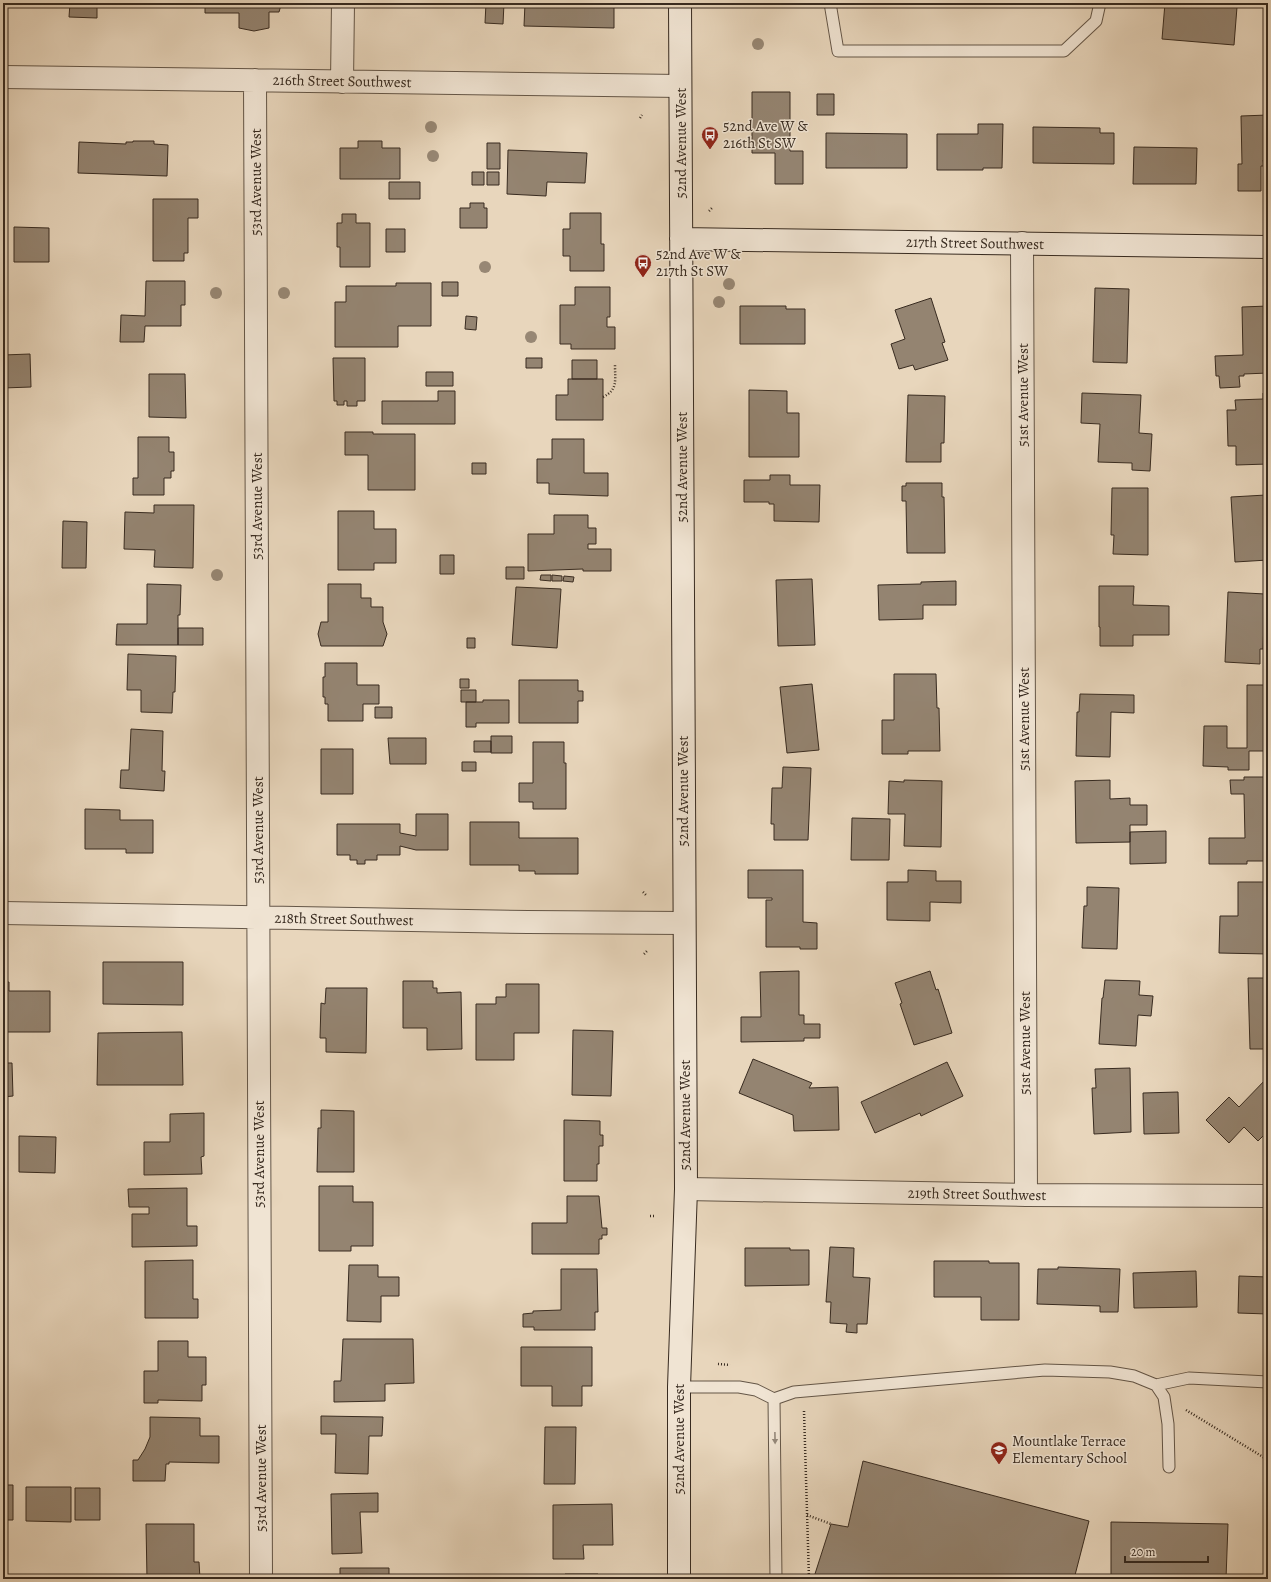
<svg xmlns="http://www.w3.org/2000/svg" width="1271" height="1582" font-family="Alegreya,serif">
  <rect width="100%" height="100%" fill="#e8d6bc"/>
  <filter id="stains"><feTurbulence type="fractalNoise" baseFrequency=".005" numOctaves="4"/><feColorMatrix values="0 0 0 0 .2 0 0 0 0 .09 0 0 0 0 .02 0 0 0 .5 -.17"/></filter>
  <radialGradient id="worn" r=".72"><stop offset=".6" stop-color="#630" stop-opacity="0"/><stop offset="1" stop-color="#630" stop-opacity=".3"/></radialGradient>
  <path fill="#948471" stroke="#382b20" d="M70 3H97V18L69 17Z
    M205 3H280L281 5 279 12H269V28L254 31 239 28V13H205Z
    M486 3H504L503 24 485 23Z
    M525 3H614V28L524 26Z
    M1165 3H1185L1237 7 1234 45 1162 39Z
    M752 92H790V151H803V184H775V153H752Z
    M817 94H834V115H817Z
    M1268 115V160H1263L1264 166H1261V191H1238V164H1242L1241 116Z
    M978 124H1003L1002 168H983V170H937V134H978Z
    M1033 127 1100 128V133H1114V164L1033 163Z
    M826 133 907 134V168H826Z
    M133 141H154V144L168 145 167 176 78 173 79 142 126 144V142H133Z
    M358 141H382V148H400V179H340V148H358Z
    M487 143H500V169H487Z
    M1134 147 1197 148 1196 184H1133Z
    M508 150 587 153 585 183 547 182 546 196 507 194Z
    M472 172H484V185H472Z
    M487 172H499V185H487Z
    M389 182H420V199H389Z
    M153 199H198V218H188V253H184V261H153Z
    M470 203H484V208H487V228H460V208H470Z
    M570 213H601V244H604V271H570V256H563V229H570Z
    M342 214H356V223H370V267H340V247H337V223H342Z
    M14 227 49 228V262H14Z
    M386 229H405V252H386Z
    M146 281H185V305H181V326H145L144 342H120L121 315 145 316Z
    M442 282H458V296H442Z
    M396 283H431V326H398V347H335V302H346V286H396Z
    M575 287H610V317H607V327H615V349H571V344H560V305H575Z
    M1095 288 1129 289 1127 363 1093 362Z
    M931 298 945 342 942 343 948 360 915 370 913 365 899 369 891 344 905 339 895 310Z
    M740 306H786V309H805V344H740Z
    M1268 306V373L1244 374V376H1239L1240 387 1220 388 1219 376H1216L1215 356 1243 355 1242 307Z
    M466 316 477 317 476 330 465 329Z
    M30 354 31 387 3 388V355Z
    M333 358H365V401H357V406H347V401H344V405H337V401H334Z
    M526 358H542V368H526Z
    M572 360H597V379H572Z
    M426 372H453V386H426Z
    M149 374H185L186 418 149 417Z
    M568 379H603V420H556V395H568Z
    M749 390 787 391V413H799V457H749Z
    M438 391H455V424H382V401H438Z
    M1082 393 1141 395 1139 433 1152 434 1150 471 1132 470V463L1098 462 1100 424 1081 423Z
    M1263 393H1268V464L1236 465V446H1228L1227 410H1236L1235 400 1263 399Z
    M908 395 945 396 944 443H941V462H906Z
    M345 432H373V434H415V490H368V455H345Z
    M138 437H169V452H174V471H171V478H164V495H133V478H138Z
    M552 439H584V473H608V496L549 494V483H537V459H552Z
    M472 463H486V474H472Z
    M770 475H790V485H820L819 522 774 521V504H769V502H744V480H770Z
    M906 483H942V497H944L945 553H907L906 501H902V486H906Z
    M1112 488H1148V555L1113 554 1114 535H1111Z
    M1266 495V509H1268V560L1235 562 1231 497Z
    M154 505H194L193 568 154 567 155 550 124 549 125 512 154 513Z
    M338 511H374V529H396V563H374V570H338Z
    M554 515H588V528H596V544H588V549H611V571H583V569L528 571V534H554Z
    M63 521 87 522 86 568H62Z
    M440 555H454V574H440Z
    M506 567H524V579H506Z
    M541 575H551V581L540 580Z
    M552 575 562 576V581H552Z
    M564 576 574 577 573 582 563 581Z
    M812 579 815 645 778 646 776 580Z
    M956 581V605H923V619L879 620 878 585 921 584V582Z
    M147 584 181 585 180 615H178V645H116L117 624H147Z
    M328 584H361V598H371V607H383V622L387 634 383 646H321L318 634 321 622H328Z
    M1099 586H1134L1133 605 1169 606V635H1133V646H1100V627H1099Z
    M516 587 561 589 557 648 512 645Z
    M1228 592 1265 594 1263 649H1260V664L1225 662Z
    M178 628H203V645H178Z
    M467 638H475V648H467Z
    M128 654 176 656 175 692H173L172 713 141 712V690H127Z
    M325 663H357V685H379V704H363V721H328V704H325V697H323V677H325Z
    M894 674H936L937 708H939L940 751H908V754H882V720H894Z
    M460 679H469V688H460Z
    M519 680H578V691H583V701H578V723H519Z
    M812 684 819 750 787 753 780 687Z
    M1247 685H1268V751H1249V770H1228V767L1203 766 1204 726H1227V748H1247Z
    M461 690H476V702H461Z
    M1080 694 1134 695V713L1111 712 1110 757 1076 756 1077 712H1079Z
    M483 700H509V723H476V727H466V702H483Z
    M375 707H392V718H375Z
    M131 729 163 731 162 771H165L164 791 120 788 121 770H129Z
    M491 736H512V753H491Z
    M388 738H426V764H390Z
    M474 741H491V752H474Z
    M533 742H564V763H566V809H533V802H519V783H533Z
    M321 749H353V794H321Z
    M462 762H476V771H462Z
    M783 767 811 768 808 840H774V824H771L772 788H782Z
    M1244 777H1268V861H1247V864H1209V838H1245L1244 794H1231L1230 780H1244Z
    M904 780 942 781 941 847 904 846 905 814H888L889 781 904 782Z
    M1110 780V799L1130 798V805H1147V825H1130V842L1076 843 1075 781Z
    M85 809 120 810V820H153V853H126V849H85Z
    M416 814H448V850H416L400 846V855H377V860H365V864H357V860H350V855H337V824H400V833L416 836Z
    M852 818 890 819 889 860H851Z
    M470 822H519V838H578V874H535V871H519V865H470Z
    M1166 831V863L1130 864V832Z
    M748 870H803V922L817 923V949H800V947H766V900H772V898H748Z
    M908 870 936 871V881H961V903L930 902V921L887 920V882H908Z
    M1238 882H1268V954L1219 953 1220 916H1238Z
    M1087 887 1119 888 1117 949 1082 948 1084 906H1087Z
    M103 962H183V1005L103 1004Z
    M799 971V1015H804V1024H820V1038H804V1041L741 1042V1017H761L760 972Z
    M930 971 936 990 938 989 952 1033 914 1045 900 1004 902 1003 895 983Z
    M1248 978H1268V1049H1250Z
    M1105 980 1140 981 1139 995 1153 996 1151 1016 1138 1015 1136 1046 1099 1044 1102 998H1103Z
    M403 981H433V988H437V993L461 992 462 1049 427 1050V1028H403Z
    M3 982H9V991H50V1032H3Z
    M506 984H539V1033H514V1060H476V1004H496V997H506Z
    M326 988H367L366 1053 326 1052V1038H320L321 1003 325 1004Z
    M573 1030 613 1031 611 1096 572 1095Z
    M182 1032 183 1085H97L98 1033Z
    M753 1059 812 1083 809 1088 838 1087 839 1130 794 1131 793 1115 739 1093Z
    M947 1062 963 1096 921 1116 920 1113 875 1133 861 1102Z
    M3 1063H12L13 1096 3 1097Z
    M1130 1068 1131 1132 1094 1134 1092 1088H1096L1095 1069Z
    M1268 1077V1131L1258 1141 1244 1127 1229 1143 1206 1120 1229 1097 1239 1107Z
    M1178 1092 1179 1133 1144 1134 1143 1093Z
    M321 1110 354 1111V1172H317L318 1128H321Z
    M204 1113V1156L201 1157 202 1174 144 1175V1142H170V1114Z
    M564 1120 600 1121V1135H603V1146H599V1164H597V1181H564Z
    M19 1136 56 1137 55 1173 19 1172Z
    M319 1186H353V1202H373V1246H351V1251H319Z
    M187 1188V1226H197V1246L132 1247V1214H149V1207H129L128 1189Z
    M567 1196H599L602 1228H607V1235H602V1239H599V1254H532V1223H567Z
    M830 1247 854 1248 853 1277 870 1278 867 1324H857V1333L846 1332 847 1324 830 1323 831 1302H826Z
    M745 1248H790V1250H809V1285L745 1286Z
    M193 1260V1299H198V1318H145V1261Z
    M934 1261H989V1263H1019V1320H981V1297H934Z
    M349 1265H378V1277H399V1296H381V1322L347 1321Z
    M1058 1267 1120 1269 1118 1312H1100V1306L1037 1304 1038 1269H1058Z
    M561 1269H597L598 1312H595V1330H534V1327H523V1314L533 1313V1311L561 1310Z
    M1196 1271 1197 1307 1134 1308 1133 1273Z
    M1239 1276 1268 1277V1314L1238 1313Z
    M343 1339H413L414 1383 385 1384V1401L334 1402V1381H341Z
    M158 1341H188V1357H206V1385H202V1401L158 1400V1403H144V1371H158Z
    M521 1347H592V1386H582V1406H552V1386H521Z
    M3 1364H6L5 1400H3Z
    M321 1416 383 1417 382 1436H369L368 1474 335 1473 336 1434H321Z
    M150 1417 200 1418V1436H219V1463L169 1462V1464H166L165 1481H133V1460H138L145 1449 150 1437Z
    M545 1427H576L575 1484H544Z
    M863 1461 1089 1521 1074 1579H824L814 1577 831 1524 848 1527Z
    M3 1485H13V1520H3Z
    M26 1487H71V1522L26 1521Z
    M75 1488H100V1520H75Z
    M378 1493V1512H360L362 1553 332 1554 331 1494Z
    M612 1504 613 1545H583L584 1559H553V1505Z
    M1111 1522 1228 1524 1226 1579H1111Z
    M146 1524H194V1562H199L200 1579H147Z
    M340 1568H389V1579H340Z
    M565 1574H598V1579H565Z"/>
  <g fill="none" stroke-linecap="round" stroke-linejoin="round">
    <g stroke="#645647" stroke-width="13">
      <path id="lane" d="M830 3 838 51H1064L1096 21 1100 3
        M1156 1385 1189 1378 1268 1382
        M679 1387H739L756 1390 774 1399 794 1392 1045 1370 1110 1372 1134 1376 1156 1385 1164 1397 1168 1424 1169 1467
        M774 1399 776 1579"/>
    </g>
    <g stroke="#645647" stroke-width="24">
      <path id="street" d="M3 77 680 86
        M255 80 261 1579
        M342 82 343 3
        M1022 243 1026 1195
        M3 913 528 922 684 923
        M686 1189 1026 1195 1268 1196"/>
    </g>
    <g stroke="#382b20" stroke-width="24">
      <path id="secondary" d="M681 239 1268 247
        M679 1579V1387L686 1189 680 3"/>
    </g>
    <path stroke="#382b20" stroke-width="2.5" stroke-dasharray="1 2" stroke-linecap="butt" d="M640 118 642 115
      M709 211 713 207
      M647 266H651
      M603 397C618 390 615 380 615 365
      M643 892 646 895
      M644 954 648 950
      M650 1216H655
      M718 1364 730 1365
      M1186 1410 1268 1460
      M804 1411 809 1579
      M807 1515 831 1524"/>
    <use href="#lane" stroke="#f0e4d3" stroke-width="11"/>
    <use href="#street" stroke="#f0e4d3" stroke-width="22"/>
    <use href="#secondary" stroke="#f0e4d3" stroke-width="22"/>
  </g>
  <g fill="#978774">
    <circle cx="758" cy="44" r="6"/>
    <circle cx="431" cy="127" r="6"/>
    <circle cx="433" cy="156" r="6"/>
    <circle cx="485" cy="267" r="6"/>
    <circle cx="729" cy="284" r="6"/>
    <circle cx="216" cy="293" r="6"/>
    <circle cx="284" cy="293" r="6"/>
    <circle cx="719" cy="302" r="6"/>
    <circle cx="531" cy="337" r="6"/>
    <circle cx="217" cy="575" r="6"/>
  </g>
  <defs><path id="oneway-solid" d="M-6-.8H1V-3.2L6.5 0L1 3.2V.8H-6Z"/></defs>
  <use fill="#94887a" href="#oneway-solid" transform="translate(775 1438) rotate(89)"/>
  <defs>
    <g id="bus-pin" transform="scale(0.9)"><path d="M0 17L-7.5 6A9.5 9.5 0 1 1 7.5 6Z" fill="#8f2418" stroke="#f0e4d3"/><path d="M-5-6H5V4H4V6H2V4H-2V6H-4V4H-5ZM-3.5-4V0h7V-4ZM-3.5 1.2v1.5H-2V1.2ZM2 1.2v1.5H3.5V1.2Z" fill="#fff"/></g>
    <g id="school-pin" transform="scale(0.9)"><path d="M0 17L-7.5 6A9.5 9.5 0 1 1 7.5 6Z" fill="#8f2418" stroke="#f0e4d3"/><path d="M0-5L7-2L0 1L-7-2ZM-4 1L0 2.5L4 1V4Q0 6-4 4Z" fill="#fff"/></g>
  </defs>
  <g fill-rule="evenodd">
    <use href="#bus-pin" x="710" y="135"/>
    <use href="#bus-pin" x="643" y="263"/>
    <use href="#school-pin" x="999" y="1450"/>
  </g>
  <g text-anchor="middle" stroke-width="3" stroke-linejoin="round" paint-order="stroke">
    <g font-size="15" fill="#382b20" stroke="#f0e4d3">
      <text transform="translate(342 81) rotate(1)" y="5">216th Street Southwest</text>
      <text transform="translate(681 143) rotate(-90)" y="5">52nd Avenue West</text>
      <text transform="translate(256 182) rotate(-90)" y="5">53rd Avenue West</text>
      <text transform="translate(975 243) rotate(1)" y="5">217th Street Southwest</text>
      <text transform="translate(1023 395) rotate(-90)" y="5">51st Avenue West</text>
      <text transform="translate(682 467) rotate(-90)" y="5">52nd Avenue West</text>
      <text transform="translate(257 506) rotate(-90)" y="5">53rd Avenue West</text>
      <text transform="translate(1024 719) rotate(-90)" y="5">51st Avenue West</text>
      <text transform="translate(683 791) rotate(-90)" y="5">52nd Avenue West</text>
      <text transform="translate(258 830) rotate(-90)" y="5">53rd Avenue West</text>
      <text transform="translate(344 919) rotate(1)" y="5">218th Street Southwest</text>
      <text transform="translate(1025 1043) rotate(-90)" y="5">51st Avenue West</text>
      <text transform="translate(685 1115) rotate(-90)" y="5">52nd Avenue West</text>
      <text transform="translate(259 1154) rotate(-90)" y="5">53rd Avenue West</text>
      <text transform="translate(977 1194) rotate(1)" y="5">219th Street Southwest</text>
      <text transform="translate(679 1439) rotate(-90)" y="5">52nd Avenue West</text>
      <text transform="translate(261 1478) rotate(-90)" y="5">53rd Avenue West</text>
    </g>
    <g font-size="15" fill="#382b20" stroke="#f0e4d3" text-anchor="start">
      <text x="723" y="131">52nd Ave W &amp;<tspan x="723" dy="17">216th St SW</tspan></text>
      <text x="656" y="259">52nd Ave W &amp;<tspan x="656" dy="17">217th St SW</tspan></text>
      <text x="1012" y="1446">Mountlake Terrace<tspan x="1012" dy="17">Elementary School</tspan></text>
    </g>
  </g>
  <rect width="1271" height="1582" fill="none" stroke="#e8d6bc" stroke-width="16"/>
  <rect x="4" y="4" width="1263" height="1574" fill="none" stroke="#382b20" stroke-width="2"/>
  <rect x="8" y="8" width="1255" height="1566" fill="none" stroke="#382b20"/>
  <path d="M1125 1556v6h83v-6" fill="none" stroke="#382b20" stroke-width="2"/>
  <text x="1131" y="1556" font-size="12" fill="#382b20" stroke="#f0e4d3" stroke-width="3" paint-order="stroke">20 m</text>
  <rect width="100%" height="100%" filter="url(#stains)"/>
  <rect width="100%" height="100%" fill="url(#worn)"/>
</svg>
